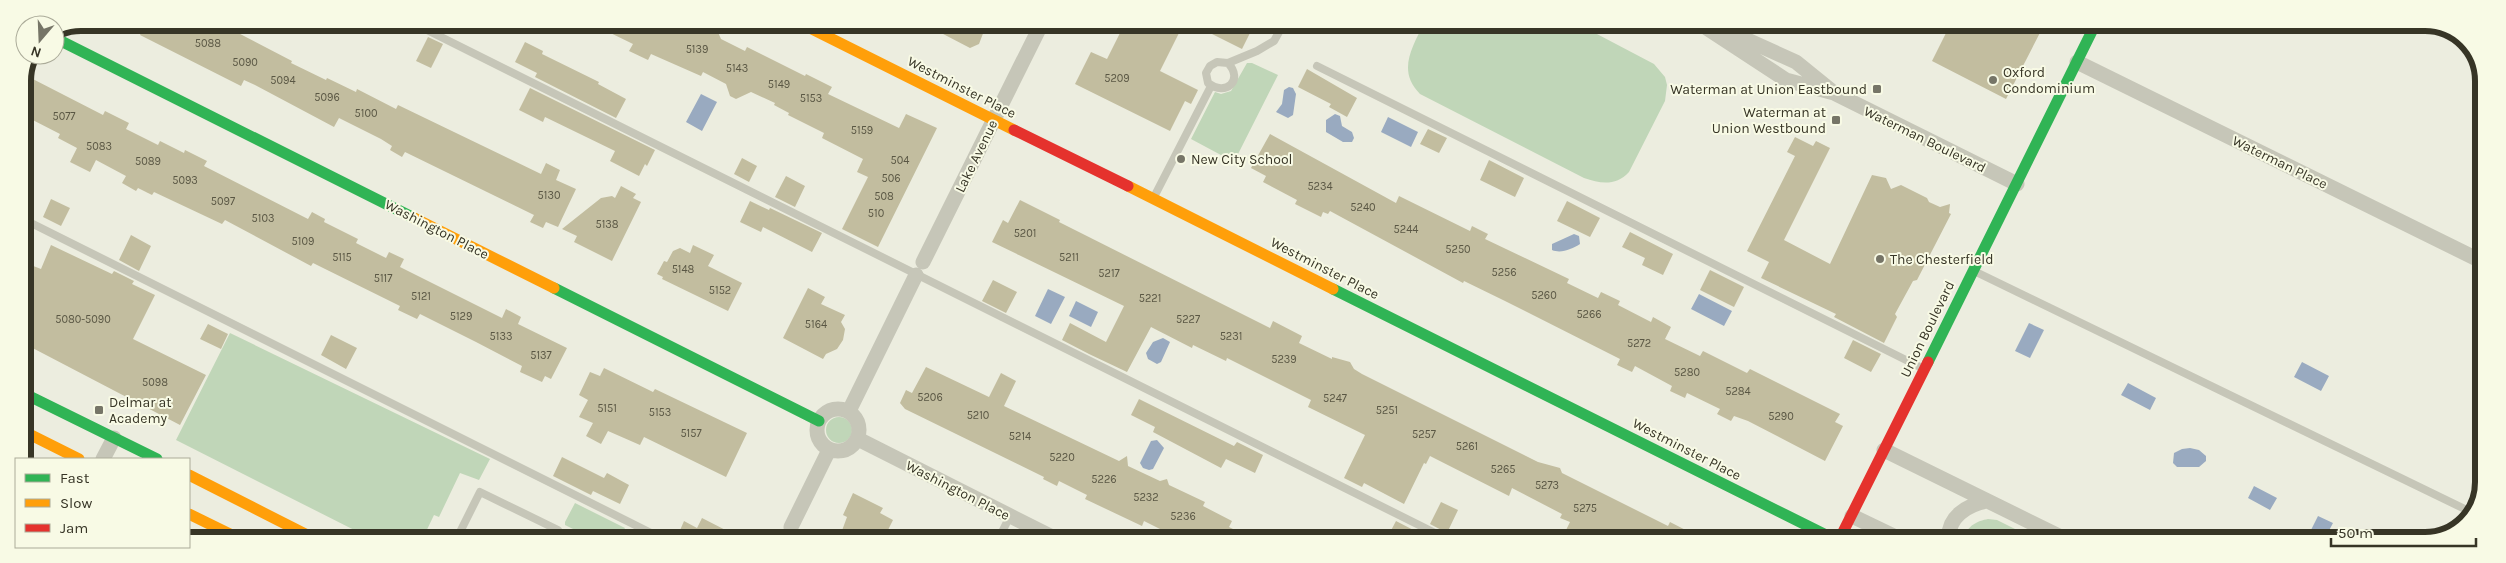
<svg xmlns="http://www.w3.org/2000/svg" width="2506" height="563" font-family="Karla,sans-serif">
  <rect width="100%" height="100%" fill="#eceddf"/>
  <path fill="#c0d6b8" d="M1424 23H1576L1654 64 1665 77 1667 85 1665 101 1629 172C1616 186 1601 184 1584 178L1420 94C1397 71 1412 48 1424 23Z
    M1247 63H1252L1278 75 1234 162 1191 139 1215 92 1221 94 1231 91Z
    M230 333 490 459 479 480 460 473 439 517 434 515 422 540H374L176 440Z
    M826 430a13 13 0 1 1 26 0a13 13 0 1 1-26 0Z
    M575 503 625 528 618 540H578L581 533 565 525V522Z
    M1988 519 1997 520 2037 540H1966C1964 527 1977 521 1988 519Z"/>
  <path fill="#99aac0" d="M1289 87 1293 88 1296 94 1293 115 1288 118 1276 112 1282 104 1284 90Z
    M701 94 717 102 702 131 686 122Z
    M1335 114 1340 116 1342 126 1352 132 1354 138 1352 142H1343L1326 132V120Z
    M1388 117 1418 132 1411 147 1381 132Z
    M1574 234 1579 236 1580 244C1572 249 1561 254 1552 250V244Z
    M1048 289 1065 297 1051 324 1035 316Z
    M1699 294 1732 311 1724 326 1691 309Z
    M1076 301 1098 312 1091 327 1069 316Z
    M2029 323 2044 330 2030 358 2015 351Z
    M1163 338 1170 342 1161 362 1157 364 1148 359 1146 353 1153 342Z
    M2302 362 2329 376 2321 391 2294 377Z
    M2128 383 2156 398 2150 410 2121 395Z
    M1157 440 1164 448 1153 469 1149 470 1143 468 1140 463 1151 441Z
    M2190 448 2199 450 2206 456V461L2199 467H2177L2173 463 2174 453 2182 449Z
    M2254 486 2277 498 2270 510 2248 498Z
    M2318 516 2333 523 2324 540H2306Z"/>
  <path fill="#c2bd9f" d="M146 23H219L292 61 291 63 326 80 327 78 356 92 357 89 396 109 398 105 541 174 546 163 560 170 556 180 576 189 558 227 546 222 543 228 530 222 534 215 405 152 402 157 390 150 392 146 381 139 339 118 334 127 255 85 244 80 241 86 140 35Z
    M435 23H453L448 34 433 27Z
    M590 23H702L717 30 721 39 745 51 747 47 805 76 806 74 832 87 828 94 899 128 906 114 937 128 878 247 842 229 868 177 857 172 863 159 822 138 824 133 788 115 789 113 774 105 775 103 751 92 736 99 730 96 726 84 703 72 701 76 651 54 648 60 629 51 633 44Z
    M922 23H987L979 44 970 48Z
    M1125 23H1184L1160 71 1198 90 1191 104 1185 101 1170 131 1075 84 1091 52 1107 59Z
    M1190 23H1255L1242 49Z
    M1951 23H2045L2006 99 1932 61Z
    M428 37 443 44 431 68 416 61Z
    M525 42 543 51 542 54 599 82 598 84 626 99 616 118 535 77 537 73 515 62Z
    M1307 69 1357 98 1347 117 1329 107 1331 104 1298 87Z
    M25 75 103 115 105 111 129 123 126 129 158 145 160 141 184 153 185 150 207 161 204 166 308 219 312 212 325 219 324 222 358 239 356 243 386 258 389 252 404 259 400 267 502 318 506 309 521 317 518 324 567 348 551 379 545 376 542 382 520 372 522 366 476 342 420 314 417 319 398 310 400 306 313 263 311 266 225 220 222 224 154 192 152 195 138 188 136 191 122 183 126 176 96 160 90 172 70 162 77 148 58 138 60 134 23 115 22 81Z
    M530 88 655 150 647 166 645 164 639 176 610 161 615 151 545 117 543 122 519 110Z
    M1428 129 1447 138 1439 153 1420 144Z
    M1270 134 1396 203 1399 196 1470 231 1472 226 1488 234 1485 239 1569 279 1567 283 1598 298 1601 292 1620 301 1618 305 1651 322 1653 317 1671 327 1665 339 1700 356 1703 351 1747 373 1750 369 1840 414 1835 422 1843 426 1825 461 1748 421 1734 416 1731 421 1717 414 1720 409 1687 393 1685 398 1670 391 1672 386 1635 366 1632 372 1617 365 1620 359 1505 301 1464 281 1463 283 1330 211 1328 214 1323 212 1321 217 1295 204 1297 200 1263 182 1266 176 1251 168Z
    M1795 137 1813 146 1816 141 1830 148 1784 240 1830 264 1872 175 1886 178 1891 189 1901 185 1927 198 1929 202 1940 207 1950 204 1949 213 1951 214 1917 280 1913 281 1895 314 1897 317 1884 343 1834 317 1836 314 1761 278 1769 262 1747 251 1795 156 1787 152Z
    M742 158 757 166 749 182 734 174Z
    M1489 160 1524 178 1515 197 1480 180Z
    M786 176 805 186 795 207 775 197Z
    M621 186 636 194 633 198 641 202 612 261 574 242 577 236 562 229 601 198 612 196 615 198Z
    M51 199 70 208 61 226 43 217Z
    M1020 200 1060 220 1059 222 1270 328 1273 321 1302 336 1299 343 1332 359V357L1350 362 1354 369 1362 374 1538 462 1560 468 1562 473 1668 526 1670 522 1705 540H1574L1573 536 1565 532 1570 522 1560 518 1562 514 1512 488 1509 496 1430 456 1426 464 1424 463 1404 504 1364 483 1362 487 1344 478 1365 435 1308 407 1311 400 1227 358 1226 361 1193 345 1192 348 1151 327 1127 372 1089 354 1062 340 1070 323 1106 342 1124 306 992 242 1003 220 1008 223Z
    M750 201 769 210 770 208 822 233 812 252 763 227 761 232 740 222Z
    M1567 201 1600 218 1590 237 1557 221Z
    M1630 232 1673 254 1663 275 1642 265 1645 258 1622 247Z
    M131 235 151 246 139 271 119 260Z
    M51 245 112 274 114 271 134 281 132 284 155 295 133 339 206 375 180 425 23 343V262L41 269Z
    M693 245 714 255 708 266 742 283 728 311 662 279 663 277 657 274 664 261 667 262 673 251 680 248 690 253Z
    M1710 270 1744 287 1734 307 1700 290Z
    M993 280 1017 292 1006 313 982 301Z
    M808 288 825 297 821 304 845 315 841 322 845 329 843 340 837 349 826 354 823 359 783 338Z
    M208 324 228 334 221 349 200 339Z
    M331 335 357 348 346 369 321 355Z
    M1853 340 1881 354 1871 372 1844 358Z
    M926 367 989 397 1001 373 1016 381 1004 406 1119 461 1127 456 1128 466 1160 481 1167 479 1169 485 1205 502 1203 506 1232 521 1229 527 1255 540H1182L1144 521 1142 526 1085 499 1087 495 1059 481 1057 486 1043 479 1044 477 905 409 900 403 906 390 912 393Z
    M604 368 653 392 655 389 747 433 726 477 644 437 640 445 608 431 601 444 586 436 593 423 579 417 588 400 579 395 590 372 600 376Z
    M1139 399 1234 446 1237 442 1263 455 1255 473 1226 459 1221 468 1153 432 1155 427 1131 415Z
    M562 457 604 478 607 473 629 485 620 504 593 491 591 495 553 476Z
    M853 493 883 508 880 513 893 520 883 540H848L840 536 847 517 843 515Z
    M1441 502 1458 510 1447 533 1430 524Z
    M702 518 745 540H688L678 535 684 521 697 528Z
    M1396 521 1425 536 1436 540H1386Z"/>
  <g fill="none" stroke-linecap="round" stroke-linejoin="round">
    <path stroke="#c6c6b8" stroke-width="8" d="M413 23 1449 540
      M1228 63C1244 80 1226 97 1208 83L1206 73 1210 66 1217 62 1228 63 1257 51 1274 41 1284 23
      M1317 66 1922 368
      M1154 197 1211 86
      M23 219 665 540
      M1974 271 2471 512
      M456 540 480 492 558 530 554 540
      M998 540 1010 516"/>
    <path stroke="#c6c6b8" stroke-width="15" d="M1699 23 1786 80 1834 93 2017 184
      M1712 24 1796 62 1833 92
      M2077 62 2483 262
      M923 262 1042 23
      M817 430a21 21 0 1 1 42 0a21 21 0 1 1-42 0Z
      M849 411 916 275
      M858 439 1058 540
      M1884 450 2067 540
      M103 459 114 438
      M1852 516 1902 540
      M791 527 829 450
      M1949 540C1947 517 1967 505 1987 501"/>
    <path stroke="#30b455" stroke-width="11" d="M55 38 414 218
      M554 288 819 421
      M1333 289 1836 540
      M1928 362 2096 23
      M23 393 157 459"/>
    <path stroke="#ff9f0a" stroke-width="11" d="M800 23 1014 130
      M1128 186 1333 289
      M414 218 554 288
      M23 431 79 459
      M189 475 317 540
      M189 514 240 539"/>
    <path stroke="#e5322d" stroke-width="11" d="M1014 130 1128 186
      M1839 540 1928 362"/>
  </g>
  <g fill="#767567" stroke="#f8fae5" stroke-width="2">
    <circle cx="1993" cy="80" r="5"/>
    <rect x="1872" y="84" width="10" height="10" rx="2.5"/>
    <rect x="1831" y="115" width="10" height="10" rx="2.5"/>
    <circle cx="1181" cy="159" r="5"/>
    <circle cx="1880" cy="259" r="5"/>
    <rect x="94" y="405" width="10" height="10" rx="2.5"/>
  </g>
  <g text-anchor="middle" stroke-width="4" stroke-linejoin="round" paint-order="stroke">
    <g font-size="11" fill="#5a5744">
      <text x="208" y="47">5088</text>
      <text x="697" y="53">5139</text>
      <text x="245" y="66">5090</text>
      <text x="737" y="72">5143</text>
      <text x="1117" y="82">5209</text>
      <text x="283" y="84">5094</text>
      <text x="779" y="88">5149</text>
      <text x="327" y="101">5096</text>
      <text x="811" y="102">5153</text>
      <text x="366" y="117">5100</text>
      <text x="64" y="120">5077</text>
      <text x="862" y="134">5159</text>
      <text x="99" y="150">5083</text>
      <text x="900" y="164">504</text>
      <text x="148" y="165">5089</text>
      <text x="891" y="182">506</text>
      <text x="185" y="184">5093</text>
      <text x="1320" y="190">5234</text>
      <text x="549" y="199">5130</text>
      <text x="884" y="200">508</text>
      <text x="223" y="205">5097</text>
      <text x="1363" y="211">5240</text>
      <text x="876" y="217">510</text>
      <text x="263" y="222">5103</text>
      <text x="607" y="228">5138</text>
      <text x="1406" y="233">5244</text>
      <text x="1025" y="237">5201</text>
      <text x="303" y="245">5109</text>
      <text x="1458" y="253">5250</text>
      <text x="342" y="261">5115</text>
      <text x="1069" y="261">5211</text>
      <text x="683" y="273">5148</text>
      <text x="1504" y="276">5256</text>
      <text x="1109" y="277">5217</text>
      <text x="383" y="282">5117</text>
      <text x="720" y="294">5152</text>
      <text x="1544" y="299">5260</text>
      <text x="421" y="300">5121</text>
      <text x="1150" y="302">5221</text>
      <text x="1589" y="318">5266</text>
      <text x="461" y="320">5129</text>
      <text x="83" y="323">5080-5090</text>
      <text x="1188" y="323">5227</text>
      <text x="816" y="328">5164</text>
      <text x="501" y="340">5133</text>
      <text x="1231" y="340">5231</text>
      <text x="1639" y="347">5272</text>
      <text x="541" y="359">5137</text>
      <text x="1284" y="363">5239</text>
      <text x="1687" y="376">5280</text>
      <text x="155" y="386">5098</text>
      <text x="1738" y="395">5284</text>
      <text x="930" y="401">5206</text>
      <text x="1335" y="402">5247</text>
      <text x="607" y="412">5151</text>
      <text x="1387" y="414">5251</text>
      <text x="660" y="416">5153</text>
      <text x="978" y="419">5210</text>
      <text x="1781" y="420">5290</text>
      <text x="691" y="437">5157</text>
      <text x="1424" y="438">5257</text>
      <text x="1020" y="440">5214</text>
      <text x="1467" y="450">5261</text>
      <text x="1062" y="461">5220</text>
      <text x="1503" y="473">5265</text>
      <text x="1104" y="483">5226</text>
      <text x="1547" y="489">5273</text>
      <text x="1146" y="501">5232</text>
      <text x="1585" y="512">5275</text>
      <text x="1183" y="520">5236</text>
    </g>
    <g font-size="14" fill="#373526" stroke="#f8fae5" text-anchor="start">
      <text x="2003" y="77">Oxford<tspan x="2003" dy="16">Condominium</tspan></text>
      <text x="1867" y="94" text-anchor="end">Waterman at Union Eastbound</text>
      <text x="1826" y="117" text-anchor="end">Waterman at<tspan x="1826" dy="16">Union Westbound</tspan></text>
      <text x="1191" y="164">New City School</text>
      <text x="1890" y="264">The Chesterfield</text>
      <text x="109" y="407">Delmar at<tspan x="109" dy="16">Academy</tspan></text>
    </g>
    <g font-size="14" fill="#373526" stroke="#f8fae5">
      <text transform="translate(962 87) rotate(27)" y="5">Westminster Place</text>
      <text transform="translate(1925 139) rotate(26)" y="5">Waterman Boulevard</text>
      <text transform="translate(976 156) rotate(-64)" y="5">Lake Avenue</text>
      <text transform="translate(2280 162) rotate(26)" y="5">Waterman Place</text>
      <text transform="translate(437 229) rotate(27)" y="5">Washington Place</text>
      <text transform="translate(1325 268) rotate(27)" y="5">Westminster Place</text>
      <text transform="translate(1927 329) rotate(-64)" y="5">Union Boulevard</text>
      <text transform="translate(1687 449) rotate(27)" y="5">Westminster Place</text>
      <text transform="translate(958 490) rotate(27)" y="5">Washington Place</text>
    </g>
  </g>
  <path d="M0 0H2506V563H0ZM81 31H2425A50 50 0 0 1 2475 81V482A50 50 0 0 1 2425 532H81A50 50 0 0 1 31 482V81A50 50 0 0 1 81 31Z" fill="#f8fae5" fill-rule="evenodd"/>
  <path fill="none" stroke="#373526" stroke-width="6" d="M81 31H2425A50 50 0 0 1 2475 81V482A50 50 0 0 1 2425 532H81A50 50 0 0 1 31 482V81A50 50 0 0 1 81 31Z"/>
  <rect x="15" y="458" width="175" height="90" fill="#f8fae5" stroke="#abab99"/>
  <rect x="25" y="474" width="25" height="8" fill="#30b455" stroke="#abab99"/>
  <text x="60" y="483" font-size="15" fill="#373526">Fast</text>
  <rect x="25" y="499" width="25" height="8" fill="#ff9f0a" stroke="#abab99"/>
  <text x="60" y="508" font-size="15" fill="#373526">Slow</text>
  <rect x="25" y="524" width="25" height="8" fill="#e5322d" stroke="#abab99"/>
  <text x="60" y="533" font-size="15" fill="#373526">Jam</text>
  <g transform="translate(40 40) rotate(199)"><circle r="24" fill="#f8fae5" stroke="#abab99"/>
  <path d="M0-4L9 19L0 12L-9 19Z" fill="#767567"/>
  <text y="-8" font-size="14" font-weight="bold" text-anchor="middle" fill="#373526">N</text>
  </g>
  <path d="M2331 538v8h145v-8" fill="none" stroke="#373526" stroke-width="2.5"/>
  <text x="2338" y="538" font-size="15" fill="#373526" stroke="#f8fae5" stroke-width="4" paint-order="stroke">50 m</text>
</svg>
